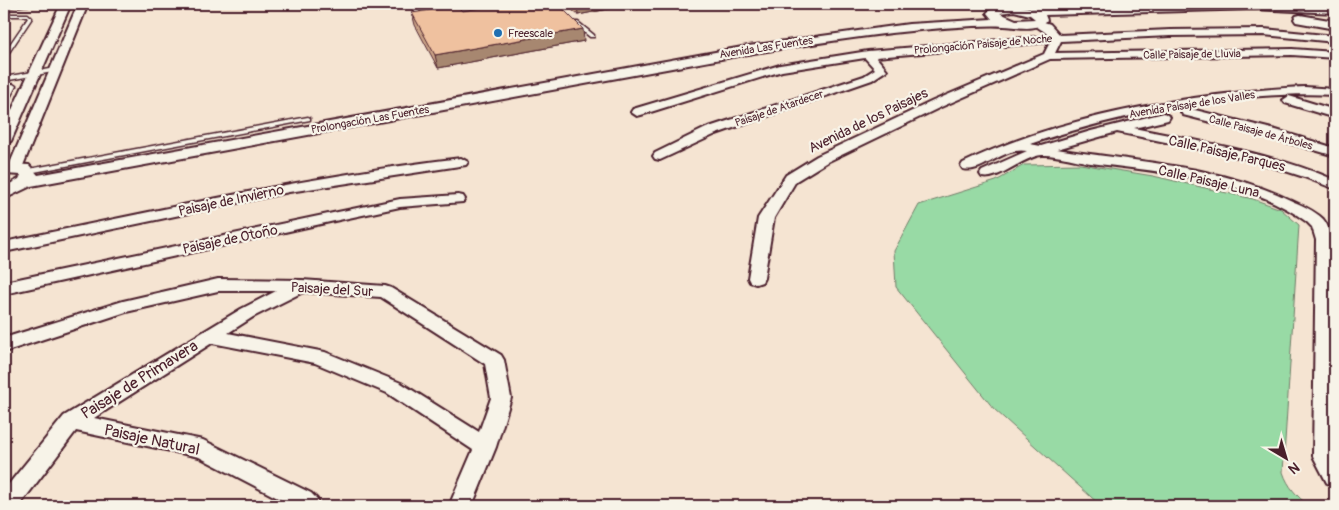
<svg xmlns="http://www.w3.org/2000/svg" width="1339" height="510" font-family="Pangolin,sans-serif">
  <rect width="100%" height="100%" fill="#f5e4d2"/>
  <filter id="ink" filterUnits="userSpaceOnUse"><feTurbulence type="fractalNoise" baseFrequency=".02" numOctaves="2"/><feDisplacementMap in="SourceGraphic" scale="10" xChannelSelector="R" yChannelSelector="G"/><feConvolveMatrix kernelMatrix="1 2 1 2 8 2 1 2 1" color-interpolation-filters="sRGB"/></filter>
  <g filter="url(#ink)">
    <path fill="#f3dac3" d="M1027 4H1188L1189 5 1077 7Z"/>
    <path fill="#98daa5" stroke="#717c68" d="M1080 164 1153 176 1253 199 1281 209 1299 225 1283 472C1288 487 1297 496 1309 506H1101L994 409 896 287 894 251 919 205 996 181 1024 165Z"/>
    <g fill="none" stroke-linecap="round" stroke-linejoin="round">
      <g stroke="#4a1f2b" stroke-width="3">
        <path id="service" d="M8 4H31L29 5 10 7 8 6Z
          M410 4H414L425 19V20H421Z
          M4 14H28L32 18 6 57H4V53L28 18 27 16H4Z
          M574 22H578L594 35V37H590L574 24Z
          M56 68 59 70 58 71 4 81V77Z
          M13 84 16 86 7 103 4 105V98L9 88 4 90V86Z
          M308 117 310 118V120L29 173 26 171 29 169Z"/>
      </g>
      <g stroke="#4a1f2b" stroke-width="4">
        <path id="minor" d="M61 4H71L11 141 4 145V127Z
          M78 4H88L22 168 20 171H10L8 168Z
          M1038 20 1050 24 1060 35 1170 30 1264 29 1335 36V42L1264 35 1170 36 1061 41 1055 53 1292 49 1335 52V58L1292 55 1050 59 941 107 827 162 796 181 774 218 764 278 762 282 756 284 750 282 748 278 758 218 786 175 817 156 933 101 1044 54 1050 42 876 57 887 70 872 80 716 134 660 160 655 159 653 156 655 153 706 128 864 76 875 69 865 58 782 71 641 115 637 116 631 112 633 109 780 65 868 51 1049 36C1044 30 1037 28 1033 23Z
          M1305 87 1335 89V95C1238 90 1122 113 1030 144L1041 146 1091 131 1164 113 1170 117 1168 120 1134 128C1202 142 1271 153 1335 180V189L1304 177 1248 159 1117 132 1057 149C1135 162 1218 165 1290 200 1301 205 1314 210 1323 219 1328 225 1330 232 1332 240L1335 486 1327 483 1313 456 1316 240 1312 227 1307 222C1249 178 1161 172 1091 163 1080 161 1052 154 1042 155 1024 156 999 181 982 177L980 174 982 171 1027 151C1003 146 983 174 963 169L961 166 963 163C1036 128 1114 110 1194 98 1231 93 1268 88 1305 87Z
          M1289 96 1335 110V118L1285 103 1283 100Z
          M1187 108 1276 130 1335 148V156L1266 136 1183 115 1181 112 1183 109Z
          M461 158 468 162 466 165 289 192 4 252V242C156 211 307 176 461 158Z
          M458 195 463 196 465 199 463 202 400 207 339 220 4 294V282L400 199Z
          M218 279 302 280 385 286 391 288 501 355 504 360 511 398 496 447 472 506H449L473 450 387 393 315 363 212 343 94 418 203 440 311 493 317 499 320 506H293L199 457 76 431 19 506H4V490L64 416 241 309 276 291H218L126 312 4 352V338L123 301ZM303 292 381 297 485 364 491 398 479 432 401 383 325 352 228 333 253 317Z"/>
      </g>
      <g stroke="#4a1f2b" stroke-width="4">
        <path id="tertiary" d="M1210 4H1279L1335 7V13L1255 9 1045 15 1047 20C1036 33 1017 26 1003 26 993 25 983 26 973 26 897 30 823 42 748 54L31 186 4 199V187L19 179 21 175 4 174V164L29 165 38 175 748 46 909 24 992 19 987 13C998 0 1019 6 1034 8ZM1014 11 1030 15 1035 19 1016 20 1000 13Z
          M1300 15 1335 21V29L1296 22 1294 19 1296 16Z"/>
      </g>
      <use href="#service" fill="#f7f3e8" fill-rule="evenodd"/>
      <use href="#minor" fill="#f7f3e8" fill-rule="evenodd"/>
      <use href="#tertiary" fill="#f7f3e8" fill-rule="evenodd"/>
    </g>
    <path fill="#cea689" stroke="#4a1f2b" d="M565 4H628V5L578 15Z
      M462 11 584 41 438 68 415 25 412 13Z"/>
    <path fill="#a7876f" stroke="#4a1f2b" d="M577 4H628V5L578 15Z
      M583 29 584 41 438 68 435 55Z"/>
    <path fill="#efc19f" stroke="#4a1f2b" d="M505 4H558L583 29 435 55 412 13 457 6 462 11Z"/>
  </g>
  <circle fill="#1f6fb2" stroke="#f7f3e8" stroke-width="2" cx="498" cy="33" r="5"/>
  <g text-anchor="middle" stroke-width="4.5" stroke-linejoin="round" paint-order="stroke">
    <g font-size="11" fill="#4a1f2b" stroke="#f7f3e8" text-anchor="start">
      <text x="508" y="37">Freescale</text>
    </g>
    <g font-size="11" fill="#4a1f2b" stroke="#f7f3e8">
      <text transform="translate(983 44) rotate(-5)" y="4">Prolongación Paisaje de Noche</text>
      <text transform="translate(766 47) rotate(-9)" y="4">Avenida Las Fuentes</text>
      <text transform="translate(1192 54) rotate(-1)" y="4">Calle Paisaje de Lluvia</text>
      <text transform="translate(1192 104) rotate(-9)" y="4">Avenida Paisaje de los Valles</text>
      <text transform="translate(779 108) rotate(-19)" y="4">Paisaje de Atardecer</text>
      <text transform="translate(370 119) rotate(-10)" y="4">Prolongación Las Fuentes</text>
      <text transform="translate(1261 132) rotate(15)" y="4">Calle Paisaje de Árboles</text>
    </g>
    <g font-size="14" fill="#4a1f2b" stroke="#f7f3e8">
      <text transform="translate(868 120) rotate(-26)" y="5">Avenida de los Paisajes</text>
      <text transform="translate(1227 153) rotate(13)" y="5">Calle Paisaje Parques</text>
      <text transform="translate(1209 181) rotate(13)" y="5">Calle Paisaje Luna</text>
      <text transform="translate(231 200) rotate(-12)" y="5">Paisaje de Invierno</text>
      <text transform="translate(230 239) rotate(-12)" y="5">Paisaje de Otoño</text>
      <text transform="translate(332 289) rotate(3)" y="5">Paisaje del Sur</text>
    </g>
    <g font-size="16" fill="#4a1f2b" stroke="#f7f3e8">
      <text transform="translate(139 379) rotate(-32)" y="6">Paisaje de Primavera</text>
      <text transform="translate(152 439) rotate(12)" y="6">Paisaje Natural</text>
    </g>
  </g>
  <rect width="1339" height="510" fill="none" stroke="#f7f3e8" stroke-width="20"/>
  <rect x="10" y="10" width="1319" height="490" fill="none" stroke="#4a1f2b" stroke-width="2" filter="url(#ink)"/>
  <g transform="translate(1286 458) rotate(142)" stroke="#f7f3e8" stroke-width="4" paint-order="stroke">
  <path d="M0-4L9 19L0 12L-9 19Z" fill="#4a1f2b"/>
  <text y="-8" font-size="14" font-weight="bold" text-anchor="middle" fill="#4a1f2b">N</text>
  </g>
</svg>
